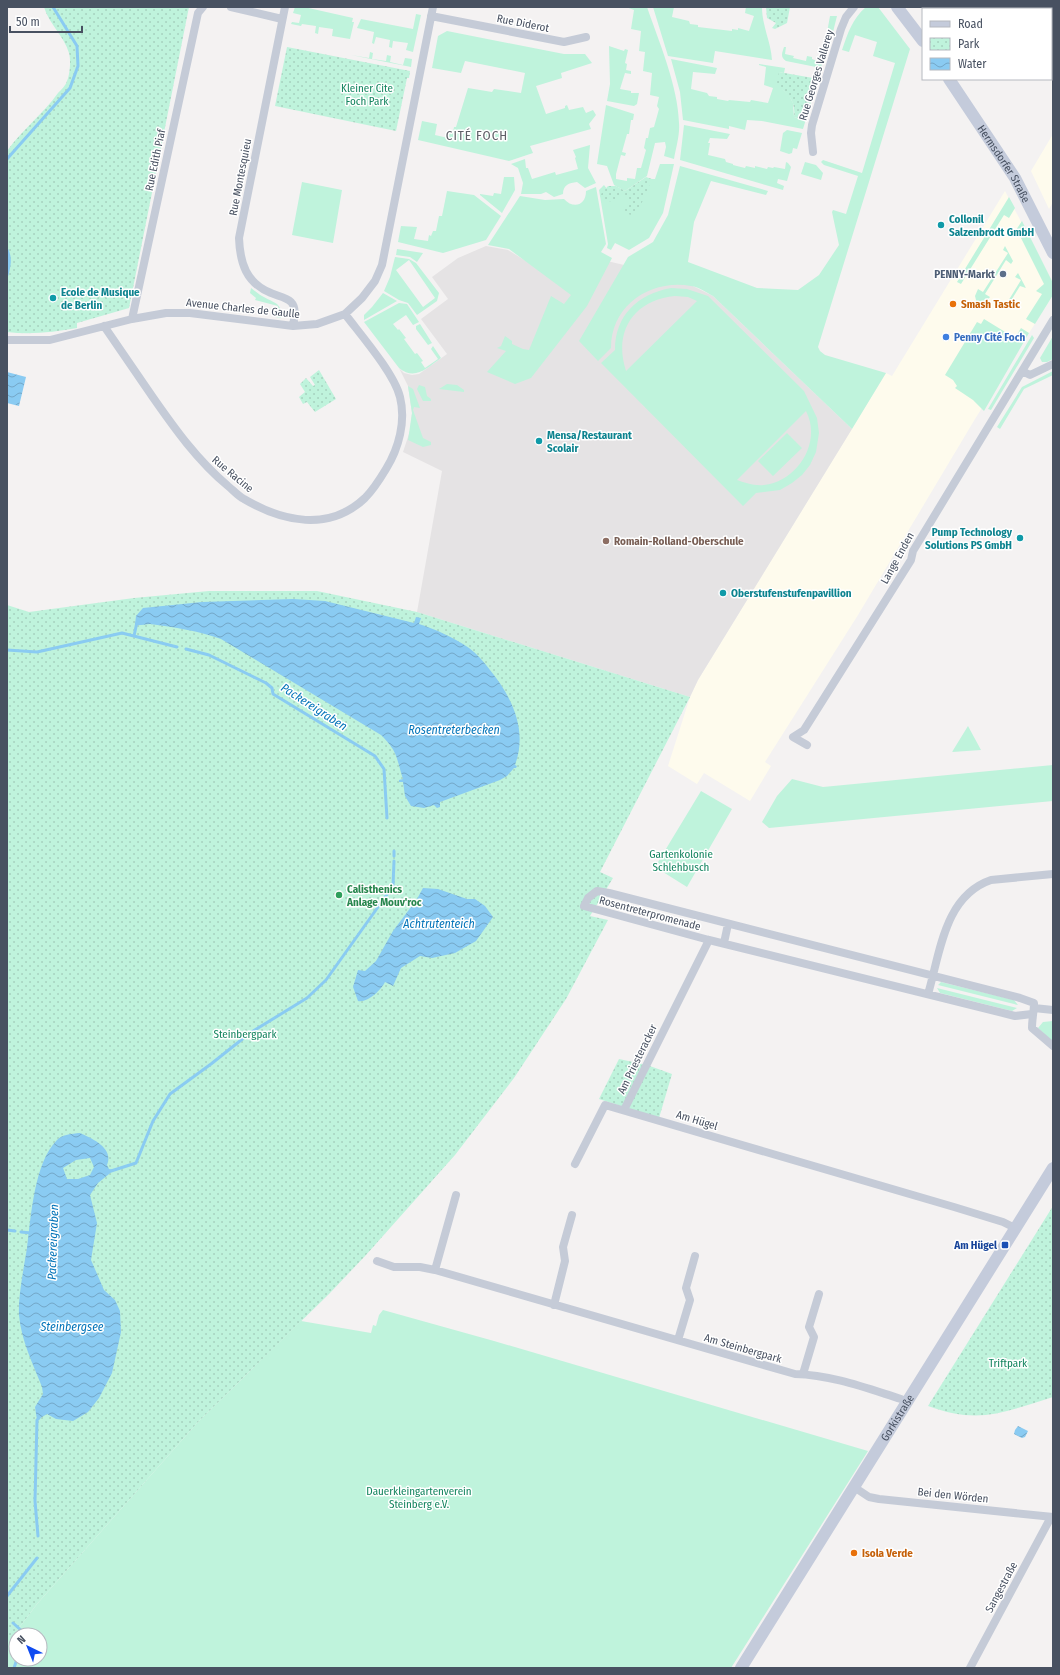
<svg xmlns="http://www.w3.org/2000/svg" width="1060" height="1675" font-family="'Fira Sans Condensed',sans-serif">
  <defs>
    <pattern id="park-dots" width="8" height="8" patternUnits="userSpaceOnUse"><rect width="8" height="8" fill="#bff3dc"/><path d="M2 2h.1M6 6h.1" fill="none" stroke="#a6d2bf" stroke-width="1.8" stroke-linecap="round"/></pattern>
    <pattern id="water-waves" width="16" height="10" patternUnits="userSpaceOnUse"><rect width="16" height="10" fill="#8acbf2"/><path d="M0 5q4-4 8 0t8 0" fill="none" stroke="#73a7c7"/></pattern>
  </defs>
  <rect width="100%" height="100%" fill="#f4f2f2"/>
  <path fill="#fefbed" d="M1053 134V202L1049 209 1031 171Z
    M1005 191 1053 283V295L975 419 858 615 765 762 771 766 750 801 704 773 697 784 668 766 690 697 698 680 886 373 892 376Z"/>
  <path fill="#e5e3e4" d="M486 246 508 250 547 274 607 261 654 272 693 286 713 296 852 429 698 680 690 697 417 612 442 471 403 452 410 431 412 413 408 386 399 368 404 373 412 375 419 374 447 354 421 319 448 299 432 277 458 258Z"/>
  <path fill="#bff3dc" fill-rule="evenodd" d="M295 7H304L353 18 352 22H354L350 39 332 36 333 29 319 27 318 34 315 33 316 26 302 24 301 26 291 24 292 22 299 23 301 15 293 13Z
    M626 7H647C659 42 678 86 679 123 680 135 676 147 674 159L664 156 666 147 665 142 655 143 647 176 625 191 614 185 607 166 597 164 606 105 634 114 633 120H631L629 134H627L622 152 626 153 625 156 621 155 616 174V179L627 181V178L635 179 637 168H641L646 150 644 148 646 138H648L650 128 654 127 659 109 657 106 659 97 650 95 652 73 643 71 645 52 639 51 641 31 631 29 634 10Z
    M653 7H674L672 17 689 21 690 24 698 25V27L732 31V29L738 30V28L749 31 754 16 745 13 746 7H762C762 26 771 42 772 60L715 51 713 63 668 56Z
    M866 7H878L910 49 818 347 820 351 825 355 886 373 852 429 713 296C707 293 699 287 691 286 651 279 611 305 611 348L598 361 579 341 628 257 653 242 668 215 680 166 768 191 766 195 711 181 694 222 688 262 757 288 798 290 819 275 839 245 832 212 833 210 846 214 858 176 824 165 821 162 823 160 862 173 895 63 873 56 877 42 855 35 849 52 842 50C848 33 852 19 866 7Z
    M416 14 421 15 413 52 406 50 408 43 393 41 392 48 389 47 390 40 376 37 374 44 372 43 374 32 357 28 361 19 413 29Z
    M830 16H837L830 44 824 42V39L826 38Z
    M447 31 564 54H585L592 63 561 73 562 78 536 86 546 114 565 108V106L567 105 569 110 583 107 586 113 593 110 596 115 589 124 591 129 530 146 533 153 509 161 418 140 422 121 437 124 435 135 448 138 450 131 453 132 454 127H456L468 88 492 92 494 89 521 93 525 73 465 61 461 73 432 68 438 36Z
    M609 46 624 51 625 49 628 50 625 63 627 64 626 70 631 71V74L625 73 620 89 631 91V93H639L637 104 634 106 607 101 610 84Z
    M784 47H786L785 54 794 56 793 58 806 61 807 56 812 57V59L822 63 821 68 786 61C780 57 782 53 784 47Z
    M370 52 373 53 372 59 386 61 387 55 391 56 390 62 403 65 405 58 412 59 411 67 351 55 369 58Z
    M671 59 717 68 715 74 693 72 691 89 707 93 709 96 717 97V99L728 101 729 100 750 102 751 100 768 103 773 88 764 85 766 67 759 65V64L785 68 784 73 779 72 782 89 789 95 793 103 794 117 804 120 815 75 819 76 803 129 762 121 747 120 745 130 729 126V129L683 120 680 92Z
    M684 125 730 134 727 139 710 138 708 143H710L708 155 725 159 726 162 733 164V165L745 168 746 166 755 168V166L767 169 768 167 773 168 774 167 785 169 786 162 788 163 791 167 787 181 778 179 777 183 784 186 783 190 680 160Z
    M787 130 802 133 797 149 793 148 792 153 789 154 780 151 783 133Z
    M590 145 588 168 596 183 585 188 577 182C569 183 563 185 563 194L554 197 546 192 541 194H521L523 183 518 168 511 164 525 159 526 168H528L532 179 555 172 556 175 578 169 575 158 576 157 573 150Z
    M805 162 816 165 823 173 821 180 801 174Z
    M660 164H674L663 213 649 238 629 250 615 243 611 250 607 248 608 244 599 190 604 185 607 189 610 201 650 179H655Z
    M504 177H514L515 190 502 213 480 195V194L493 196 494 193 501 194Z
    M302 182 342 190 333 243 292 235Z
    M596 187 606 244 601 252 612 258 587 306 531 378 515 384 487 372 506 351 497 348 501 346 505 336 512 341V344L523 349 529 350 551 296 564 304 571 295 509 249 488 245 520 196 545 200 564 199C573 209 586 206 586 191Z
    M447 191 474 195 501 216 486 240 443 253 398 242 401 226 417 227 414 239 428 241 429 235 431 236 433 231H436L439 216H442Z
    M1009 197 1015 208 1009 218 1004 215 961 284 957 282Z
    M1022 221 1053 283V295L1035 324 1026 319 1042 294 1036 291 1044 284 1019 234 1012 236Z
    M1005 246 1013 261 1011 264 1006 260 985 294 990 297 985 303H978L976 300 975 296 978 289 983 292 1008 253 1003 250Z
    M397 249 423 253 417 262 410 257 396 255Z
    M395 257 409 259 416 263 439 293 437 301 417 315 408 303 399 300 384 291 390 277ZM409 260 435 298 423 307 396 270Z
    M1018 273 1026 288 1020 286 1007 307 1005 306 1021 280 1015 277Z
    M251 288C255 291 258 294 262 296 273 303 283 302 281 318L276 317 278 306 255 300 256 298 250 293Z
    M671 288 687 289 708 296 804 391 817 418 819 433 816 452 810 465 802 475 792 483 780 490 756 493 743 506 601 363 615 350C615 315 638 294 671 288ZM675 296 688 297 697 301 626 371C613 331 634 300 675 296ZM806 411C822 442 798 481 764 485 754 486 746 483 737 480Z
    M383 293 397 301 364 320V315L372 307Z
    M399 303 407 304 419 322 413 325 406 315 393 324 398 330 399 329 406 338 404 339 415 354 417 353 423 361 421 362 425 368 438 359 431 349 433 346 441 358C427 368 415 381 399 368L364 322Z
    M984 319 1015 338 1021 328 1029 333 984 411 973 400 955 388 957 386 953 380 945 375 977 322 981 324Z
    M420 324 432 343 428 345 416 329V326Z
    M1032 335 1034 338 991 410 988 409Z
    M1053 336V359L1047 362H1042L1040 358Z
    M1053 371V375L1024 389 1000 429 997 427 1022 387Z
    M447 384 457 385 464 390V392L439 389Z
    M419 385 425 387 427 396 431 399V401H423L417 389Z
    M408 386 413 389 420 408 414 407 413 410 423 438 431 442V445L423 447 408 440 412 413Z
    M787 433 802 448 773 476 758 461Z
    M968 726 981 750 952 752Z
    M1053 765V801L769 828 762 822 777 796 792 779 823 787Z
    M701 791 732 809 687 887 655 867Z
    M941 982 1014 1000 1018 1005 938 985Z
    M937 988 1017 1008 1012 1011 940 993Z
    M1053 1021V1042L1038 1028 1043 1022Z
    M383 1310 494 1341 868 1451 731 1668H7V1644L37 1604 198 1422 301 1321 371 1333 373 1325 376 1326 379 1315ZM16 1635H40V1659H16Z"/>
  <path fill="url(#park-dots)" d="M44 7H189L129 308 77 323V328C54 332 31 335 7 332V151C22 130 43 114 58 93 61 90 66 85 67 81 70 74 71 60 69 53 64 36 49 24 44 7Z
    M766 7H790L787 23 775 29 772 28 776 23 767 18Z
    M287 47 410 71 409 78H407L396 131 275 106Z
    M779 72 813 78 804 120 794 117C796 103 789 91 776 87Z
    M646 177 652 179 640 207 632 215 627 214 623 209 629 200 626 197 622 196C616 201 612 202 604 201L601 198V194L608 186H616L625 191Z
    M319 370 336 399 315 412 307 402 303 404 299 397 305 392 300 384 306 378 313 386 315 385 310 377Z
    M209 591H317L417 612 690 697 600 872 613 878 590 916 608 920 566 999 514 1078 455 1155 366 1255 329 1294 198 1422 37 1604 7 1644V605L29 612 134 598Z
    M619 1059 647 1065 672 1074 659 1118 599 1099Z
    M1053 1206V1397C1004 1412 979 1425 928 1406Z"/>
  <path fill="url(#water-waves)" fill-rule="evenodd" d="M7 372 26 377 19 406 7 403Z
    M293 599 325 601 414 623 416 617 421 618 419 624C437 630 453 637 469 648 477 654 484 662 490 670 512 697 528 730 515 765L517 766 516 768H514L507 776 500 780 440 802V807L437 808 434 805 424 808 411 806 405 796 403 782H399V780L403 779C396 758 399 753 381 735L221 639C199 631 174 627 150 624 145 624 140 626 135 625L136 616 143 608 202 602Z
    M423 888 438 889 467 899H475L485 906 493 917 476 941 455 953 432 958 420 956 401 968 393 986 385 982C381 990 368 1003 358 1001L353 987 358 970 365 971 376 961 393 931 417 899Z
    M80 1133C93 1139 114 1148 107 1165L109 1169 114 1170 98 1183 90 1195 97 1223 91 1260 104 1290 115 1300 120 1311 121 1332 112 1373 99 1398 88 1412 73 1421 56 1419 47 1414 37 1420 35 1407 43 1394 42 1387C33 1364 21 1340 19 1315 18 1296 24 1267 27 1248 31 1217 34 1163 57 1140 63 1134 71 1134 80 1133ZM90 1158 94 1167 90 1175 78 1179H67L63 1168 76 1160Z
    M1018 1426 1028 1431 1025 1437 1022 1438 1014 1434 1015 1430Z"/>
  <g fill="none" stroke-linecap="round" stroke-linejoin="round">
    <path stroke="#8acbf2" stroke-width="3" d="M7 159 70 88 78 66 77 46 53 7
      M7 250C11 258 9 267 7 275
      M134 636 137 622
      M186 649 209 655 266 683 272 688 273 694 375 756 384 769 387 818
      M7 650 37 652 122 633 177 647
      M394 856V851
      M111 1171 136 1163 153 1121 170 1094 211 1064 250 1033 307 998 326 980 393 886 394 861
      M7 1230 15 1231
      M21 1232 31 1233
      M38 1536 35 1501 37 1420 39 1418
      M7 1596 37 1558
      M13 1623 23 1632V1635
      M14 1668 17 1659"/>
    <path stroke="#c5cbd7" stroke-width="8" d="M231 7 282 19
      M285 7 239 238C240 263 246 283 271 293 277 296 286 297 291 302 297 308 294 319 293 326
      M431 16 564 42 586 37
      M813 152 811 133 812 125 841 29 846 17 854 7
      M132 319 198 13 203 7
      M104 326C120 349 136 373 152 396 175 429 197 460 228 486 233 490 238 496 244 499 283 522 329 532 365 498 373 490 380 479 386 469 399 448 406 421 400 397 394 373 360 334 345 314
      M7 340H50L132 319 166 313H190L293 326 317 324 345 314 362 298 375 281 382 265 433 7
      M1022 371 1030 375 1053 364
      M807 745 793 737 804 730 911 560 913 551 1053 320
      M724 943 728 924
      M928 994C940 954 944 896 991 880L1053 874
      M1034 1008 1053 1010
      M1032 1014 1015 1016 709 940 584 906 588 898 597 891 609 893 1020 998 1034 1003C1034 1011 1032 1019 1032 1028L1053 1046
      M624 1110 709 940
      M575 1164 605 1105 954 1207 1003 1222 1015 1228
      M377 1261 394 1267H420L435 1270 795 1374C832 1375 866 1388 901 1399L907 1402
      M435 1270 456 1195
      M554 1305 565 1261 563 1247 572 1215
      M678 1340 690 1300 686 1288 695 1256
      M803 1374 814 1337 809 1327 819 1294
      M854 1487 869 1497 879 1499 1053 1517
      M970 1668 1051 1517"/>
    <g stroke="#c4cbdb" stroke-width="12">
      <path d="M897 7 923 41"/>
      <path id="s1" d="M949 79 1015 178 1053 253"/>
      <path id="s2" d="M741 1668 1053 1168"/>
    </g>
  </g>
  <g fill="#0f9aa8" stroke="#fff" stroke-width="1.5">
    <circle cx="941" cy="225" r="4"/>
    <circle cx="53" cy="298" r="4"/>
    <circle cx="539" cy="441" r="4"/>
    <circle cx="1020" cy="538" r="4"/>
    <circle cx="723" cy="593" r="4"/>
  </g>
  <circle fill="#5c6f8a" stroke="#fff" stroke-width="1.5" cx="1003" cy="274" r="4"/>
  <g fill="#e8710a" stroke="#fff" stroke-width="1.5">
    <circle cx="953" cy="304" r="4"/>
    <circle cx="854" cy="1553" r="4"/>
  </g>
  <circle fill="#3f7fe0" stroke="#fff" stroke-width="1.5" cx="946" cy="337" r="4"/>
  <circle fill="#8d6e63" stroke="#fff" stroke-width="1.5" cx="606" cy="541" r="4"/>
  <circle fill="#2e9e5b" stroke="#fff" stroke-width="1.5" cx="339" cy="895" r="4"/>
  <rect fill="#1a4fb4" stroke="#fff" stroke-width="1.5" x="1001" y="1241" width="8" height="8" rx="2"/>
  <g text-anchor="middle" stroke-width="3" stroke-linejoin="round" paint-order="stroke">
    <g font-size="11" fill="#485161" stroke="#fff">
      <text transform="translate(523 23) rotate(11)" y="4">Rue Diderot</text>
      <text transform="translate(816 75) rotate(-73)" y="4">Rue Georges Vallerey</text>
      <text transform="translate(155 160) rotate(-78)" y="4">Rue Edith Piaf</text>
      <text dy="4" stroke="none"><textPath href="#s1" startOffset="101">Hermsdorfer Straße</textPath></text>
      <text transform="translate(240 177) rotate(-79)" y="4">Rue Montesquieu</text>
      <text transform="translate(243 308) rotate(6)" y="4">Avenue Charles de Gaulle</text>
      <text transform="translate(233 474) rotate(40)" y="4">Rue Racine</text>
      <text transform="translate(897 558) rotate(-61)" y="4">Lange Enden</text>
      <text transform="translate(650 913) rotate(15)" y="4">Rosentreterpromenade</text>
      <text transform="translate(637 1059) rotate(-64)" y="4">Am Priesteracker</text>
      <text transform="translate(697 1120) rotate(17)" y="4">Am Hügel</text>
      <text transform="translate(743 1348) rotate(16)" y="4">Am Steinbergpark</text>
      <text dy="4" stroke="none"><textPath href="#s2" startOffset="295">Gorkistraße</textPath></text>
      <text transform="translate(953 1495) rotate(6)" y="4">Bei den Wörden</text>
      <text transform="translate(1001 1587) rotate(-62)" y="4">Sangestraße</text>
    </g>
    <g font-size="11" fill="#12845e" stroke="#fff">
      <text x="367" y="92">Kleiner Cite<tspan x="367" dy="13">Foch Park</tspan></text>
      <text x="681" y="858">Gartenkolonie<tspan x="681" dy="13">Schlehbusch</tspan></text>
      <text x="245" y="1038">Steinbergpark</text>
      <text x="1008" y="1367">Triftpark</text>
      <text x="419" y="1495">Dauerkleingartenverein<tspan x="419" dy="13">Steinberg e.V.</tspan></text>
    </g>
    <g font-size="11" font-weight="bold" fill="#0d838f" stroke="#fff" text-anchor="start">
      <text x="949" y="223">Collonil<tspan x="949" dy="13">Salzenbrodt GmbH</tspan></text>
      <text x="61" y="296">Ecole de Musique<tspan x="61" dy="13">de Berlin</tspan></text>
      <text x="547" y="439">Mensa/Restaurant<tspan x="547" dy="13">Scolair</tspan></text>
      <text x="1012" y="536" text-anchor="end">Pump Technology<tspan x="1012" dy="13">Solutions PS GmbH</tspan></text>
      <text x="731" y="597">Oberstufenstufenpavillion</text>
    </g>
    <g font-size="11" font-weight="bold" fill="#4e5e75" stroke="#fff" text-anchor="end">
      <text x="995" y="278">PENNY-Markt</text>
    </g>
    <g font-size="11" font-weight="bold" fill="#c56008" stroke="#fff" text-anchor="start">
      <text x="961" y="308">Smash Tastic</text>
      <text x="862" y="1557">Isola Verde</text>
    </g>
    <g font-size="11" font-weight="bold" fill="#366cbe" stroke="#fff" text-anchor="start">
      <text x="954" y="341">Penny Cité Foch</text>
    </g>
    <g font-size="11" font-weight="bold" fill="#785e54" stroke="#fff" text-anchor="start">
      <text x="614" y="545">Romain-Rolland-Oberschule</text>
    </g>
    <g font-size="11" font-weight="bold" fill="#27864d" stroke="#fff" text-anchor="start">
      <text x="347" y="893">Calisthenics<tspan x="347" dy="13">Anlage Mouv'roc</tspan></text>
    </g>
    <g font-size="11" font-weight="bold" fill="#164399" stroke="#fff" text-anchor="end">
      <text x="997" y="1249">Am Hügel</text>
    </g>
    <g font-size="12" font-style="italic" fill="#0374b9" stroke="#fff">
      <text transform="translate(314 707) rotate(33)" y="4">Packereigraben</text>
      <text x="454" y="734">Rosentreterbecken</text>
      <text x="439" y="928">Achtrutenteich</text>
      <text transform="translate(53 1242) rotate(-88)" y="4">Packereigraben</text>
      <text x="72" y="1331">Steinbergsee</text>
    </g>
    <g font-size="13" letter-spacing="1" fill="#5e6067" stroke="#fff">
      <text x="477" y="140">CITÉ FOCH</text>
    </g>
  </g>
  <rect width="1060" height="1675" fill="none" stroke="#485161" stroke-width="16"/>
  <rect x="922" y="8" width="130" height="72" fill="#ffffff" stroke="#b6b9c0"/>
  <rect x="930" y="21" width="20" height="6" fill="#c4cbdb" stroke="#b6b9c0"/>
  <text x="958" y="28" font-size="12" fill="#485161">Road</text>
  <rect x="930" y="38" width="20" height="12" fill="url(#park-dots)" stroke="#b6b9c0"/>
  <text x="958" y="48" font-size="12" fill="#485161">Park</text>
  <rect x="930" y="58" width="20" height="12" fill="url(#water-waves)" stroke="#b6b9c0"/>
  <text x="958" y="68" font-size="12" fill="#485161">Water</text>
  <g transform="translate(28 1647) rotate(317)"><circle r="19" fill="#ffffff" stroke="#b6b9c0"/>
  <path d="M0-3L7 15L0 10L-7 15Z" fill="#0f4bf1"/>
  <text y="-6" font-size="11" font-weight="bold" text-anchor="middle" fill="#485161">N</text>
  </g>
  <path d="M10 26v6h72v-6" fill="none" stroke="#485161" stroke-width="2"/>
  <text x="16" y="26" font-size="12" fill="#485161" stroke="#ffffff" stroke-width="3" paint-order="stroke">50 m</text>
</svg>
